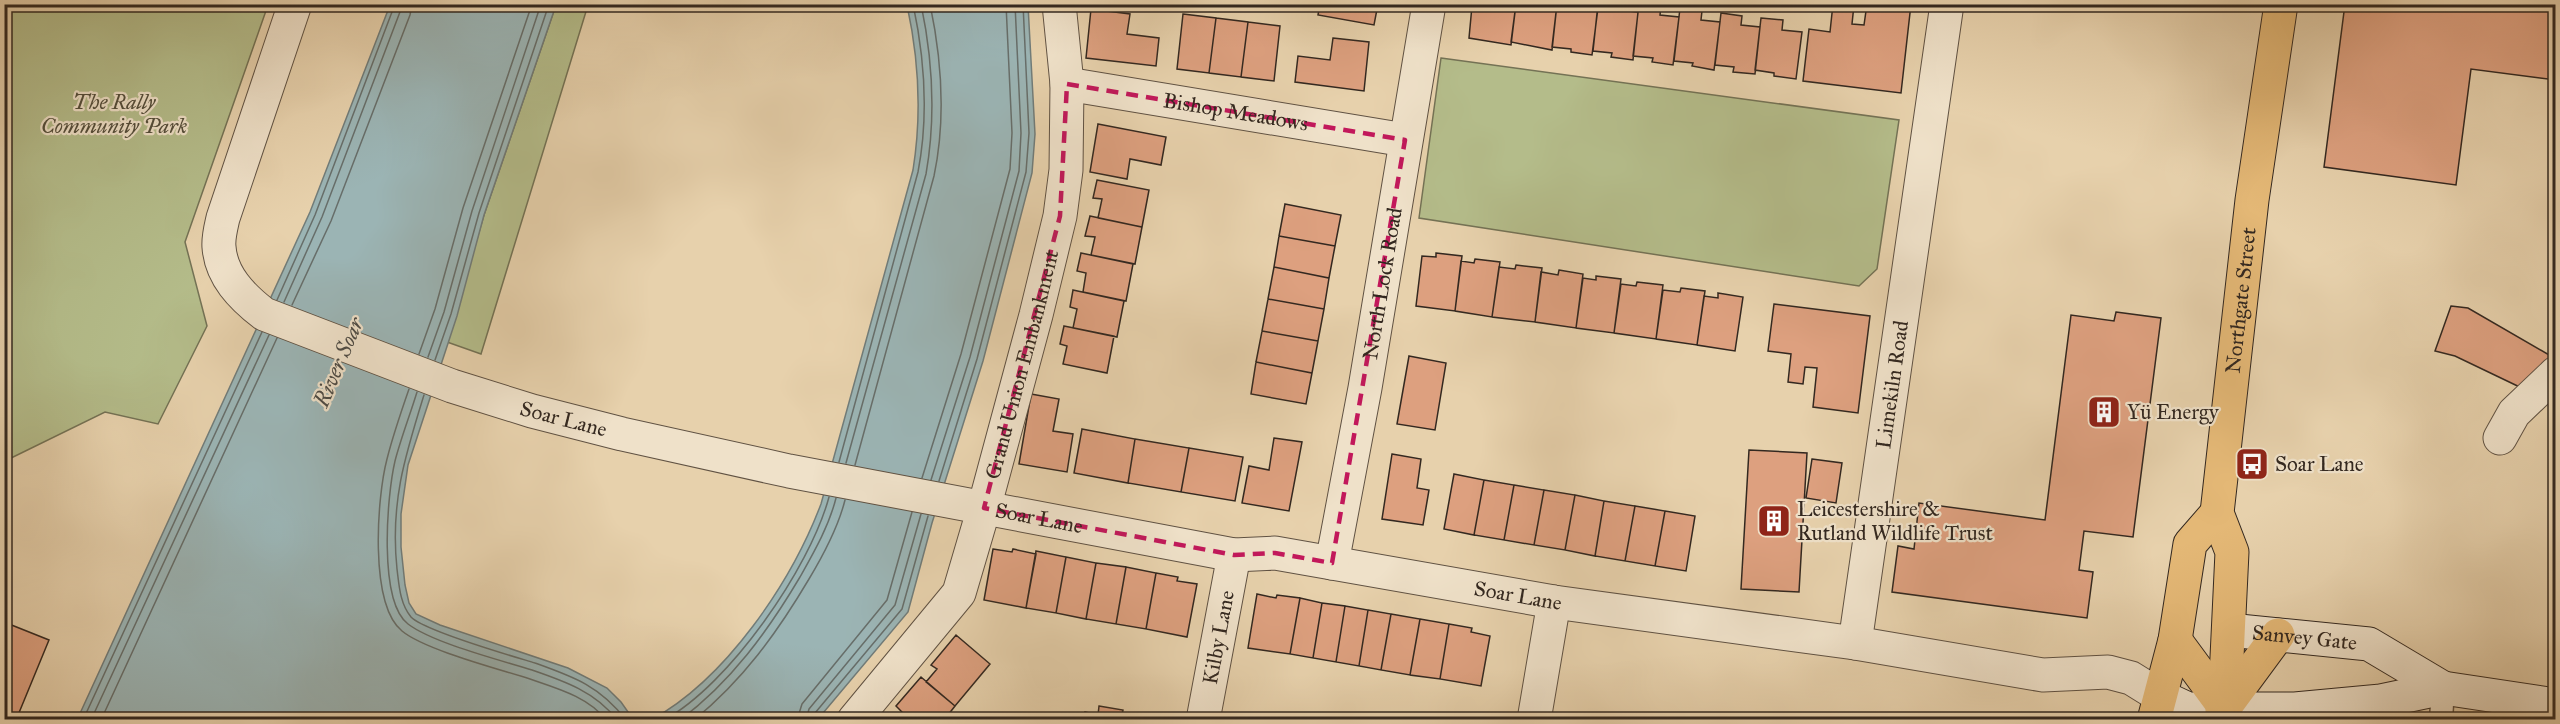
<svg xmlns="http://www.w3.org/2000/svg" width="2560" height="724" font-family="'IM FELL Great Primer',serif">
  <rect width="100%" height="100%" fill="#e7d1ac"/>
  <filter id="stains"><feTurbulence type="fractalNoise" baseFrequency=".00333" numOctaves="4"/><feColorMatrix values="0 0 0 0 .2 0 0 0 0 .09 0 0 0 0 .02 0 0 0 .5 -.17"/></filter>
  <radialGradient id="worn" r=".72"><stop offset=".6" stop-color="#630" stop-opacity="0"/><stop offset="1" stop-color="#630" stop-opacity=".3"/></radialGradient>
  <path fill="#b4bc8a" stroke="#747255" stroke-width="1.5" d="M5 4 268 5 185 242 207 326 158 424 105 412 5 461Z
    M556 5H588L481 354 447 342 484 215Z
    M1441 58 1899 120 1877 269 1859 286 1419 218Z"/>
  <path fill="#9bb4b4" stroke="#717c79" stroke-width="1.5" d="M390 5H556L484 215 457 316 408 465 401 514V547L405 585 409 603 416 614 440 625 568 668 607 688 621 702 633 719 77 720 310 212Z
    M907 5H1028L1035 134 1032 173 983 361 932 523 908 612 818 719 651 720C726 679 791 583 821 504L913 170C922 114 919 60 907 5Z"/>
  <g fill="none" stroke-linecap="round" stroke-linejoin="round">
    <path stroke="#676e6a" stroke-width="1.5" d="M277 300 315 215 395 4
      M284 302 322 217 403 4
      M292 305 331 221 410 15 412 4
      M419 354 435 309 463 208 532 4
      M428 357 444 312 472 211 541 4
      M435 360 451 314 479 213 549 4
      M409 389C401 412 393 435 387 459 377 497 369 604 402 631 425 650 499 669 530 679 556 688 589 697 606 720
      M417 392C410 415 401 438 395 461 387 495 378 601 408 624 433 643 500 660 532 670 564 681 596 692 617 720
      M424 395C405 456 390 503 397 569 399 585 400 604 411 617 424 631 512 656 535 663 574 677 600 686 626 720
      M839 462 918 172C929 115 925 60 913 4
      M846 463 926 174C936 117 933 61 921 4
      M855 465 934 176C946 119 942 61 930 4
      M922 478 961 354 1010 169 1012 133 1006 4
      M931 480 970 357 1019 171 1021 133 1015 4
      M939 481 977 359 1026 172 1029 133 1023 4
      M83 720 262 332
      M91 720 269 335
      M101 720 277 338
      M664 720C729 685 810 568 829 497
      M680 720C731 682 768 631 800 577 814 552 829 526 836 498
      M694 720C743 680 777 633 809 579 824 554 838 528 845 500
      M797 720 802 704 887 600 912 512
      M806 720 809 709 895 605 921 514
      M814 720 815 713 902 609 928 516"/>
  </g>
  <path fill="#dda07f" stroke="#332820" stroke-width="1.5" d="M1320 4H1378L1374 25 1318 15Z
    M1475 4H1516L1511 45 1469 38 1472 6Z
    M1516 4H1557L1552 50 1511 42Z
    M1557 4 1598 8 1592 55 1571 52V49L1552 47Z
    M1598 4H1620L1619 10 1638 12 1633 60 1611 57 1612 53 1593 51Z
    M1639 4 1661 6 1660 15 1679 17 1673 65 1652 62 1653 58 1633 56Z
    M1833 4 1854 5 1852 24 1864 25 1867 4H1911L1901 93 1803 81 1809 29 1830 32Z
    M2345 4H2556V80L2471 69 2456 185 2324 167Z
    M1680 8 1702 11 1701 20 1720 22 1714 70 1692 66 1693 63 1674 61Z
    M1091 9 1130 14 1127 34 1159 38 1156 66 1086 58Z
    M1721 13 1742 16 1741 25 1760 27 1755 74 1733 72 1734 67 1715 65Z
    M1183 14 1216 18 1209 73 1177 69Z
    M1216 18 1248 22 1241 77 1209 73Z
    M1761 18 1783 20 1782 30 1802 32 1796 79 1774 76V73L1755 70Z
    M1248 22 1280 26 1274 81 1241 77Z
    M1333 38 1369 42 1364 91 1295 82 1298 56 1330 60Z
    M1098 124 1166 137 1161 165 1130 159 1127 179 1090 172Z
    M1097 180 1149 190 1142 227 1098 218 1102 199 1093 198Z
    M1285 204 1341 215 1335 246 1279 236Z
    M1090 216 1142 227 1135 264 1091 255 1095 237 1085 236Z
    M1279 236 1335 246 1329 278 1274 267Z
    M1081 253 1133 264 1126 301 1083 292 1086 273 1077 271Z
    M1436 253 1462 256 1455 311 1416 306 1422 256 1436 257Z
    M1475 259 1500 262 1492 317 1455 311 1461 261 1474 263Z
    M1516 265 1542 268 1535 322 1492 317 1499 267 1515 269Z
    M1274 267 1329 278 1324 309 1268 299Z
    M1559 270 1583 274 1576 328 1535 322 1541 272 1558 275Z
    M1596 276 1621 279 1614 333 1576 328 1583 278 1596 280Z
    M1637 282 1663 285 1656 339 1614 333 1621 284 1636 286Z
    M1681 288 1705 291 1697 345 1656 339 1663 290 1680 292Z
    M1073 290 1124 301 1117 337 1073 328 1077 309 1070 307Z
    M1718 293 1743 297 1735 351 1697 345 1704 296 1718 298Z
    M1268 299 1324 309 1318 341 1262 331Z
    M1774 304 1870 316 1858 413 1813 407 1817 368 1805 367 1803 384 1788 382 1791 354 1768 351Z
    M2451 306 2468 308 2556 359 2528 391 2455 356 2435 351Z
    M2116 312 2161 318 2133 537 2084 531 2079 570 2093 572 2087 618 1892 592 1898 546 1914 549 1919 503 2045 520 2071 315 2114 321Z
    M1064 326 1114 336 1107 373 1063 364 1067 346 1060 344Z
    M1262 331 1318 341 1312 373 1256 362Z
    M1409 356 1446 363 1435 430 1397 424Z
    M1256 362 1312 373 1306 404 1251 394Z
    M1031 394 1059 399 1053 431 1073 434 1067 472 1019 464Z
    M1082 429 1135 439 1128 483 1074 473Z
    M1274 438 1302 442 1289 511 1242 503 1249 466 1269 470Z
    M1135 439 1189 448 1181 492 1128 483Z
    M1189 448 1243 457 1235 501 1181 492Z
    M1749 450 1807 453 1799 592 1741 589Z
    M1392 454 1421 459 1417 488 1429 490 1423 525 1382 519Z
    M1812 459 1842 463 1836 503 1806 498Z
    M1454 474 1484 480 1474 535 1444 529Z
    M1484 480 1514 485 1504 540 1474 535Z
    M1514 485 1544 490 1534 545 1504 540Z
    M1544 490 1575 495 1565 550 1534 545Z
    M1575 495 1604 501 1595 556 1565 550Z
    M1604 501 1635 506 1625 561 1595 556Z
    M1635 506 1665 511 1655 566 1625 561Z
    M1665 511 1695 516 1686 571 1655 566Z
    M993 549 1012 552 1013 549 1036 554 1026 608 984 600Z
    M1036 551 1066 557 1056 613 1026 608Z
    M1066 557 1096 563 1086 619 1056 613Z
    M1096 563 1126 567 1116 624 1086 619Z
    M1126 567 1156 573 1146 629 1116 624Z
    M1156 573 1178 577 1177 581 1197 584 1187 637 1146 629Z
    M1257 594 1276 598 1277 595 1300 598 1290 654 1248 648Z
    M1300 598 1322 603 1313 658 1290 654Z
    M1322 603 1345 606 1336 662 1313 658Z
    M1345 606 1368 610 1359 666 1336 662Z
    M1368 610 1391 614 1381 670 1359 666Z
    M1391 614 1420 619 1410 675 1381 670Z
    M1420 619 1449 624 1440 679 1410 675Z
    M4 622 49 640 16 720H4Z
    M1449 624 1472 628 1471 632 1490 636 1481 686 1440 679Z
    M956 635 990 664 955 706 926 682 937 669 931 665Z
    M921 677 955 706 944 720H896L902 712 896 706Z
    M1099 706 1123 710 1121 719 1123 720H1084L1085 712 1098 715Z"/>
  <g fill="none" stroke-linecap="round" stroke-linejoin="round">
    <g stroke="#605243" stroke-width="25">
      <path id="lane" d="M2441 720 2443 688"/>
    </g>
    <g stroke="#605243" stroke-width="35">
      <g id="street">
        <path id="s1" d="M295 4 223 218C221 227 218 238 219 247 221 276 242 297 264 314L452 386 532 411 622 434 789 471 1234 555 1275 553 1554 602 1855 643 2043 675 2108 672 2131 678 2160 696"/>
        <path id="s2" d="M1067 84 1405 140"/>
        <path d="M2500 438 2514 413 2556 373"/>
        <path id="s3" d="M1332 563 1365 388 1429 4"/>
        <path id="s4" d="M1855 643 1947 4"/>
        <path id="s5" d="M854 720 959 593 984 508 1036 315 1060 216 1066 170 1067 84 1059 4"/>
        <path id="s6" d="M1203 720 1234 555"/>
        <path d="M1534 720 1554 602"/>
      </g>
    </g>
    <g stroke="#332820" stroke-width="35">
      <g id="secondary">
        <path id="s7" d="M2229 630 2369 644 2443 688"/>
        <path d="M2160 696 2188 709H2295L2381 701 2443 688 2556 705"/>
      </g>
    </g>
    <g stroke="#332820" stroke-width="35">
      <g id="primary">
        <path d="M2175 640 2225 708"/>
        <path d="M2222 711 2278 635"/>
        <path d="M2154 720 2175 640 2190 544 2217 513"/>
        <path id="s8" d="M2224 720 2232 552 2217 513 2252 200 2281 4"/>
      </g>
    </g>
    <use href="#lane" stroke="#efe1c9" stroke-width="22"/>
    <use href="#street" stroke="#efe1c9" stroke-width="33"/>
    <use href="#secondary" stroke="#efe1c9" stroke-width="33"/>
    <use href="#primary" stroke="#e4b876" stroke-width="33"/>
  </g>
  <path fill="none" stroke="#c2185b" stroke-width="4.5" stroke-dasharray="12 8" stroke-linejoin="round" d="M1067 84 1405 140 1332 563 1275 553 1234 555 984 508 1060 216Z"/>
  <defs>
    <g id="building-square" transform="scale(1.725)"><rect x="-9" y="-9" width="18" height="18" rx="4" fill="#8f2418" stroke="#efe1c9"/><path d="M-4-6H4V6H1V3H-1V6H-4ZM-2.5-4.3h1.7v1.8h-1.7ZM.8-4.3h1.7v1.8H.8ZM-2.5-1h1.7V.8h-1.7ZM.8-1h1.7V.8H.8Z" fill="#fff"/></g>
    <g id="bus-square" transform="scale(1.725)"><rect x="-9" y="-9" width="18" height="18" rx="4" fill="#8f2418" stroke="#efe1c9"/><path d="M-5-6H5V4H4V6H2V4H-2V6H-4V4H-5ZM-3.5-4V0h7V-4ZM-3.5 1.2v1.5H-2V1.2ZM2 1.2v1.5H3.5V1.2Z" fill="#fff"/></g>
  </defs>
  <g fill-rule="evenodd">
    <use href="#building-square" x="2104" y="412"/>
    <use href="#bus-square" x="2252" y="464"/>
    <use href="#building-square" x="1774" y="521"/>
  </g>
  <g text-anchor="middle" stroke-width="4.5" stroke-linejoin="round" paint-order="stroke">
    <g font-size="21" font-style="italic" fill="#534d3a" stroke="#efe1c9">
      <text x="114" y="109">The Rally<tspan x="114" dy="24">Community Park</tspan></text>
    </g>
    <g font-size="21" fill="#332820" stroke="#efe1c9">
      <text dy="7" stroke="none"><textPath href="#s2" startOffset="171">Bishop Meadows</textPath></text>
      <text dy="7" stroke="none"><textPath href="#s3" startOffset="284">North Lock Road</textPath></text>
      <text dy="7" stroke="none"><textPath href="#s8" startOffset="424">Northgate Street</textPath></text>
      <text dy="7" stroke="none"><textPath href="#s5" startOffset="402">Grand Union Embankment</textPath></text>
      <text dy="7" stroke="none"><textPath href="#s4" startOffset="261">Limekiln Road</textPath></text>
      <text dy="7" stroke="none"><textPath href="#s1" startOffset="656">Soar Lane</textPath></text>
      <text dy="7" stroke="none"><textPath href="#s1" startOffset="1142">Soar Lane</textPath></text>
      <text dy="7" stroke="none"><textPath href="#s1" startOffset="1628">Soar Lane</textPath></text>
      <text dy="7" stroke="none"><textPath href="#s6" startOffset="84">Kilby Lane</textPath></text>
      <text dy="7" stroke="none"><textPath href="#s7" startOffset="76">Sanvey Gate</textPath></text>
    </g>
    <g font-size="21" fill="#332820" stroke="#efe1c9" text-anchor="start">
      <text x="2127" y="419">Yü Energy</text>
      <text x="2275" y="471">Soar Lane</text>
      <text x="1797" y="516">Leicestershire &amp;<tspan x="1797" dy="24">Rutland Wildlife Trust</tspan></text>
    </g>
    <g font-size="22" font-style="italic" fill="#4d4b45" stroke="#efe1c9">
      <text transform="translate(338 362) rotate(-67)" y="8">River Soar</text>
    </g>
  </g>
  <rect width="2560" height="724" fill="none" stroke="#e7d1ac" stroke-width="24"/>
  <rect x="6" y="6" width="2548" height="712" fill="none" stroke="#332820" stroke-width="3"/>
  <rect x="12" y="12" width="2536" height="700" fill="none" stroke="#332820" stroke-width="1.5"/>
  <rect width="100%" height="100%" filter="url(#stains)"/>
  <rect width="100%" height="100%" fill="url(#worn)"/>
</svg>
